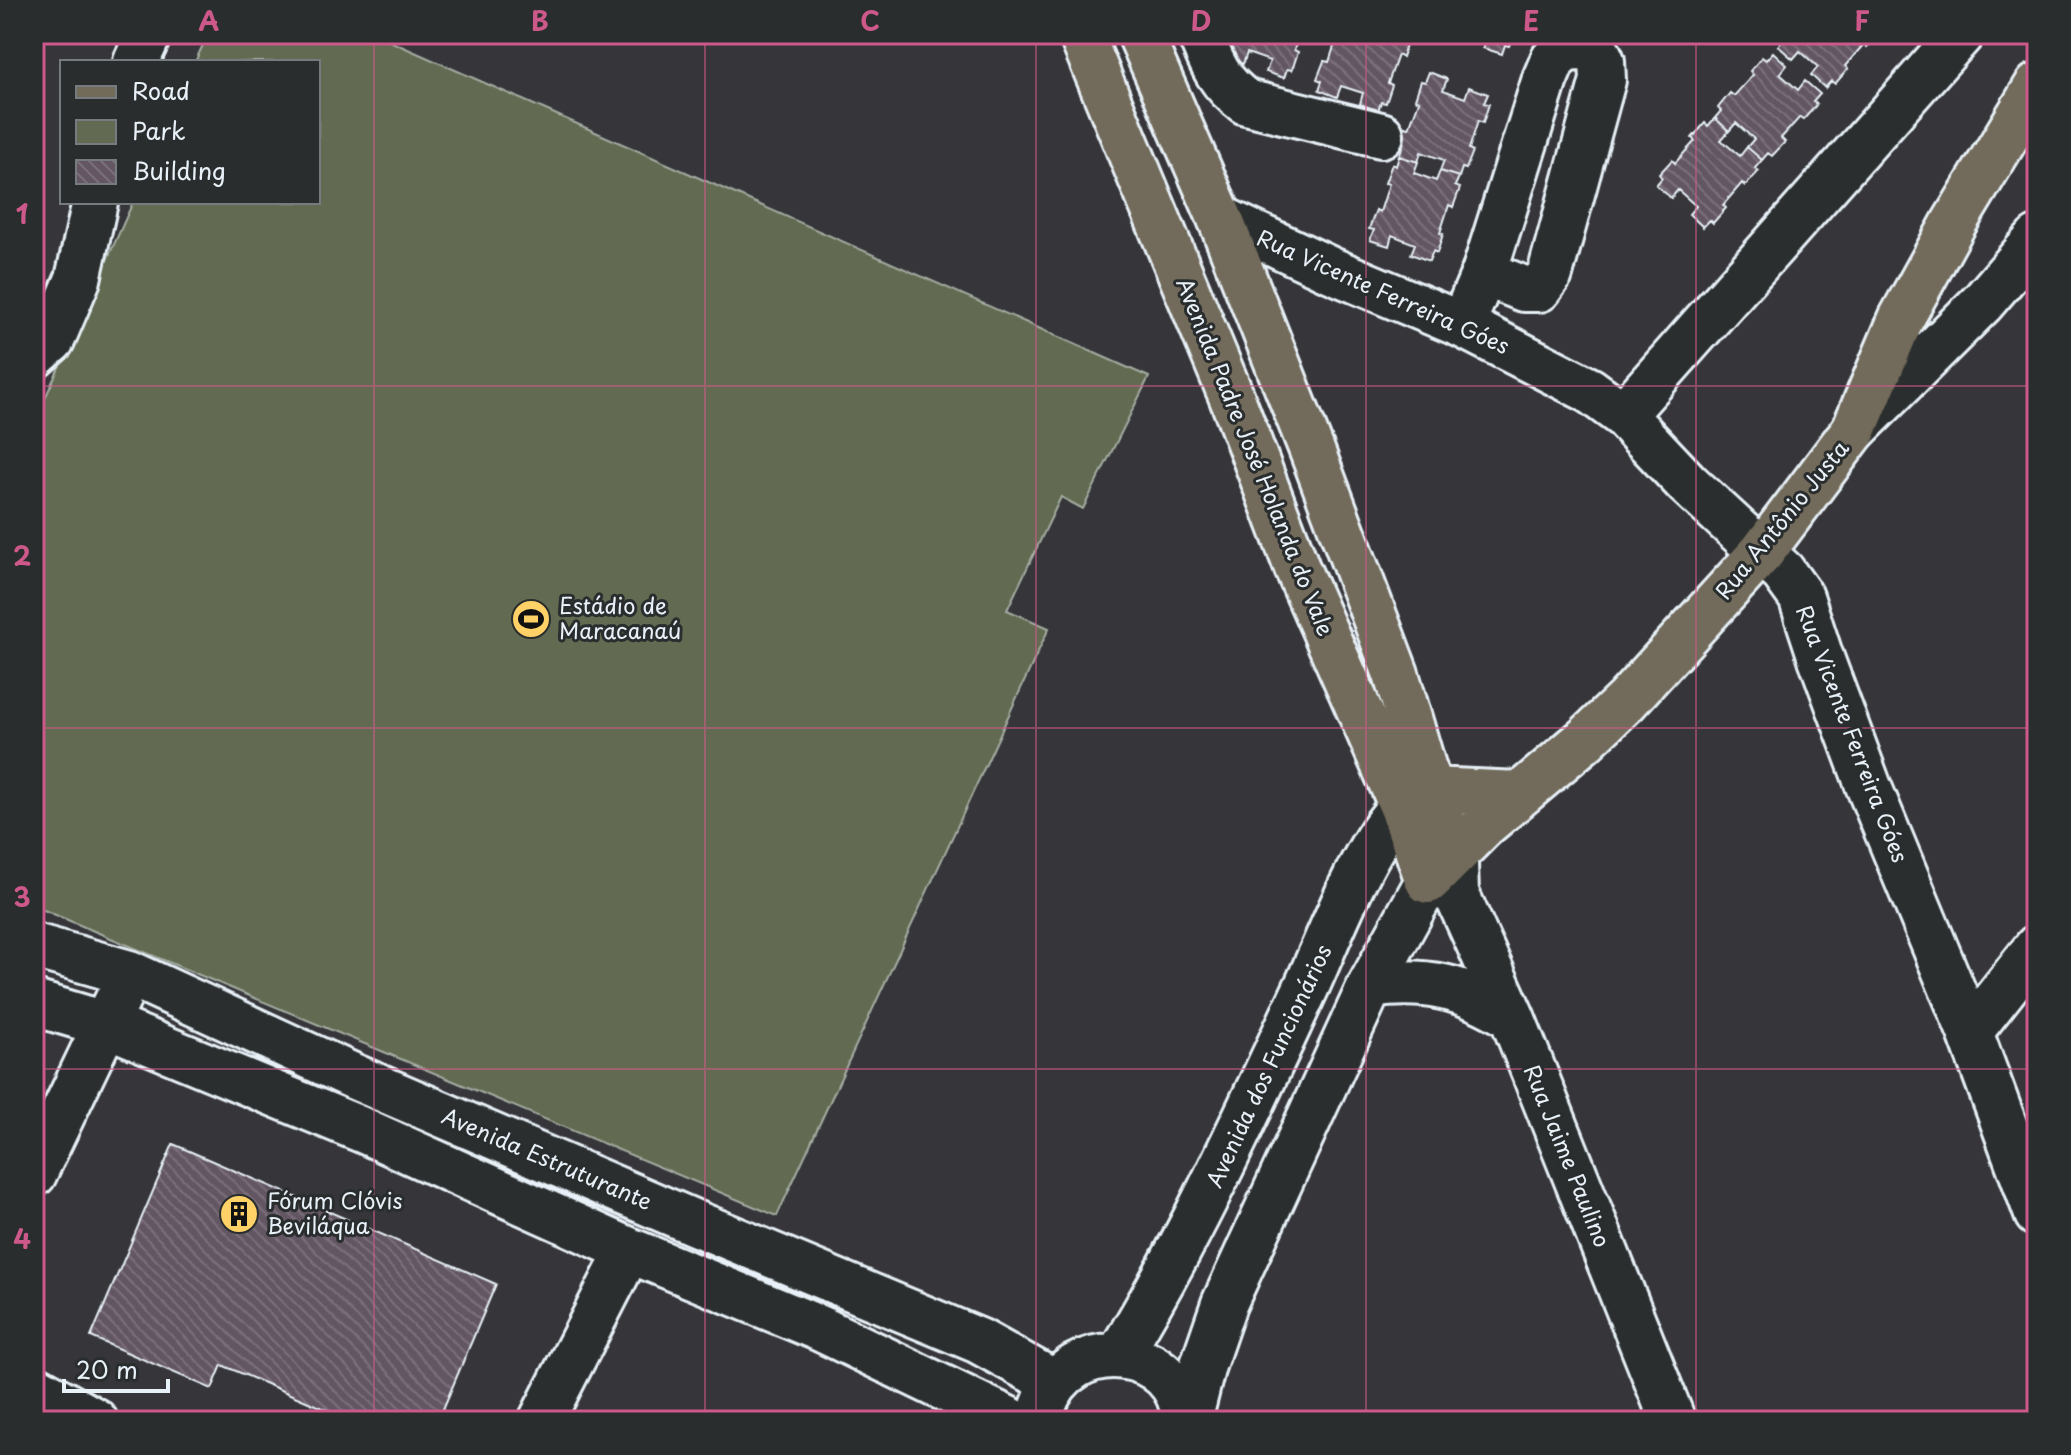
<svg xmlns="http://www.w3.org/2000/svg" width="2071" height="1455" font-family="'Playpen Sans',sans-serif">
  <defs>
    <pattern id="building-back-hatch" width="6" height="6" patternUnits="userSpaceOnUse" patternTransform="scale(2)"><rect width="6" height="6" fill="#645763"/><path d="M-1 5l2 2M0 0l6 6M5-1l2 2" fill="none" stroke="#7a707a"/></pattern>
  </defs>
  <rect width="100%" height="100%" fill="#363539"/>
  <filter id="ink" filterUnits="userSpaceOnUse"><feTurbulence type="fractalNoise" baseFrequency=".0125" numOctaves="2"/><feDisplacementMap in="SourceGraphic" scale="16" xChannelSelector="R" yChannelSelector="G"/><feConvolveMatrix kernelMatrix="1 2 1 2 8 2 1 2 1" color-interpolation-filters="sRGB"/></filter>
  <g filter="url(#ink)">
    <path fill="#626b51" stroke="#a5aea4" stroke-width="2" d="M208 34H374L1149 377 1083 509 1061 497 1007 610 1049 628 777 1216 34 906V423L133 202H318V62H195Z"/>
    <path fill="url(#building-back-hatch)" stroke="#e8f1f8" stroke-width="2" d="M1228 34H1300L1294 50 1298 52 1292 70 1287 69 1284 78 1266 72 1270 61 1247 53 1243 64 1225 57 1224 46Z
      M1338 34H1405L1404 37 1408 38 1402 57 1398 55 1388 83 1392 85 1386 103 1381 102 1378 111 1360 104 1363 93 1341 86 1337 97 1319 90 1322 81 1317 79 1324 61 1329 62Z
      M1479 34H1513L1509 46 1505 45 1502 54 1483 48 1487 37Z
      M1783 34H1879L1867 47 1864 44 1845 66 1848 69 1835 84 1831 81 1825 88 1811 75 1818 67 1800 51 1793 59 1778 46 1784 39 1781 36Z
      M1773 52 1787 65 1780 74 1798 90 1805 81 1820 94 1813 102 1817 104 1804 119 1800 117 1781 138 1785 142 1772 156 1768 153 1762 160 1747 147 1754 139 1736 123 1729 131 1715 118 1721 111 1718 108 1730 93 1734 96 1753 75 1750 71 1762 57 1766 60Z
      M1429 72 1447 79 1443 90 1465 98 1469 87 1488 94 1484 103 1489 104 1483 123 1478 121 1469 149 1473 151 1466 169 1462 168 1459 177 1440 171 1444 160 1421 152 1418 162 1399 156 1403 147 1398 145 1405 127 1409 128 1419 101 1415 99 1421 81 1425 82Z
      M1715 118 1729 131 1721 140 1740 156 1747 147 1762 160 1755 168 1759 171 1745 186 1742 183 1723 205 1726 208 1713 223 1710 220 1703 227 1689 214 1696 206 1678 190 1671 198 1656 185 1662 178 1659 174 1672 160 1675 163 1695 141 1692 138 1705 123 1708 126Z
      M1399 156 1418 162 1414 173 1436 181 1440 171 1459 177 1455 186 1460 188 1453 207 1449 205 1440 233 1443 234 1437 253 1433 251 1429 261 1411 254 1415 244 1392 235 1389 246 1370 240 1374 230 1369 229 1376 210 1380 212 1389 184 1385 183 1392 164 1396 166Z
      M173 1144 496 1284 438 1421H353L222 1365 212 1389 91 1337Z"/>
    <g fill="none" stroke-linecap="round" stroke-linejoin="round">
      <g stroke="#e8f1f8" stroke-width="50">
        <path id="minor" d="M1200 34C1212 64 1219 83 1246 102L1381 135
          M136 62 149 34
          M1220 218 1329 269 1462 325 1589 390 1623 415 1688 484 1783 572 1801 597 1821 658 1868 785 1970 1032 2037 1214
          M1462 325 1484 273 1545 79 1553 60 1565 49 1595 47 1602 61 1603 80 1550 274 1539 289H1524L1484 273
          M34 356 52 340 78 279 95 202
          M1623 415 1961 34
          M1854 430 1982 303 2037 239
          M1455 863 1456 893 1512 1017 1673 1421
          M34 946 129 973 355 1077 695 1223 979 1341 1055 1383
          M1370 986C1426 978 1464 987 1512 1017
          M34 1003 108 1025 367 1132 629 1250 821 1329 1012 1421
          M1970 1032 2037 947
          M34 1174 118 999
          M1119 1355C1191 1238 1248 1112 1306 988 1329 938 1364 843 1402 807
          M34 1387 95 1421
          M1043 1407C1070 1329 1182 1346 1184 1421
          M541 1421 629 1250
          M1189 1421 1203 1365 1224 1304 1370 986 1428 881 1456 893"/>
      </g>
      <g stroke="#e8f1f8" stroke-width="50">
        <path id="major" d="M1081 34 1232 398 1297 568 1402 807 1428 881 1484 825 1585 740 1626 701 1762 552 1854 430 1901 319 1954 223 2037 86
          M1140 34 1220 218 1311 448 1396 674 1430 790 1454 853
          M1407 804 1430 790 1520 794"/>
      </g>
      <use href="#minor" stroke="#2a2d2e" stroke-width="44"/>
      <use href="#major" stroke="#726b5a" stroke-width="44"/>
    </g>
  </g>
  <path fill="none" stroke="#cd598a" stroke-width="2" stroke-opacity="0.55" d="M374 34V1421M705 34V1421M1036 34V1421M1366 34V1421M1696 34V1421M34 386H2037M34 728H2037M34 1069H2037"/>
  <defs>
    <g id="stadium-disc" transform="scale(2)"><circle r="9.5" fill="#ffd166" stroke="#2a2d2e"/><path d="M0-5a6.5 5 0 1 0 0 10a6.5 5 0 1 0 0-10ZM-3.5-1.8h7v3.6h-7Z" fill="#111"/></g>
    <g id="building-disc" transform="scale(2)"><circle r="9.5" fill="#ffd166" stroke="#2a2d2e"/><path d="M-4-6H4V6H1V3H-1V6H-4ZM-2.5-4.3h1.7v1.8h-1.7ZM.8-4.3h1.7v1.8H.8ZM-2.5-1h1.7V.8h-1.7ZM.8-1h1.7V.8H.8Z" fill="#111"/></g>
  </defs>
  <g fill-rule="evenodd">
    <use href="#stadium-disc" x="531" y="619"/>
    <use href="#building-disc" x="239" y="1214"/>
  </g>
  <g text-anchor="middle" stroke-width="6" stroke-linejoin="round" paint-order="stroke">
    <g font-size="22" fill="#e8f1f8" stroke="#2a2d2e">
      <text transform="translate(1383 292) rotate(24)" y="8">Rua Vicente Ferreira Góes</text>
      <text transform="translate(1255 457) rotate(68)" y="8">Avenida Padre José Holanda do Vale</text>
      <text transform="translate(1782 520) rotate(-51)" y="8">Rua Antônio Justa</text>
      <text transform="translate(1852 734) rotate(69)" y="8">Rua Vicente Ferreira Góes</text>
      <text transform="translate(1269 1066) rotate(-65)" y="8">Avenida dos Funcionários</text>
      <text transform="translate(1567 1156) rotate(68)" y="8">Rua Jaime Paulino</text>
      <text transform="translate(547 1159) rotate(23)" y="8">Avenida Estruturante</text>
    </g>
    <g font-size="22" fill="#e8f1f8" stroke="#2a2d2e" text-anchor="start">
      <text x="559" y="614">Estádio de<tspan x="559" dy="25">Maracanaú</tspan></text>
      <text x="267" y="1209">Fórum Clóvis<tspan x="267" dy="25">Beviláqua</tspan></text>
    </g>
  </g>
  <rect width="2071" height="1455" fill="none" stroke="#2a2d2e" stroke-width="88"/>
  <rect x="60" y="60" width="260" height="144" fill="#2a2d2e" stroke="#767b7f" stroke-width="2"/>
  <rect x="76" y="86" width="40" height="12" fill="#726b5a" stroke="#767b7f" stroke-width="2"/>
  <text x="132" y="100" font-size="24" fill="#e8f1f8">Road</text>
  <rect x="76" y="120" width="40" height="24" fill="#626b51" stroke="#767b7f" stroke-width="2"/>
  <text x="132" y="140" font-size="24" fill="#e8f1f8">Park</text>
  <rect x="76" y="160" width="40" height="24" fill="url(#building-back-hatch)" stroke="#767b7f" stroke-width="2"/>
  <text x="132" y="180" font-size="24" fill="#e8f1f8">Building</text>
  <path d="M64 1379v12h104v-12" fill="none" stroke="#e8f1f8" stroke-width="4"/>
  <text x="76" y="1379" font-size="24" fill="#e8f1f8" stroke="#2a2d2e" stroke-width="6" paint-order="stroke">20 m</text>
  <rect x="44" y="44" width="1983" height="1367" fill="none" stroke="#cd598a" stroke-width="3"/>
  <g font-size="26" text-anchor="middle" font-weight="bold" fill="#cd598a">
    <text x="209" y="31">A</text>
    <text x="540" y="31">B</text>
    <text x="870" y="31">C</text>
    <text x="1201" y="31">D</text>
    <text x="1531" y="31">E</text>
    <text x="1862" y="31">F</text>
    <text x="22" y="224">1</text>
    <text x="22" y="566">2</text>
    <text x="22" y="907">3</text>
    <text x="22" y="1249">4</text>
  </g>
</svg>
